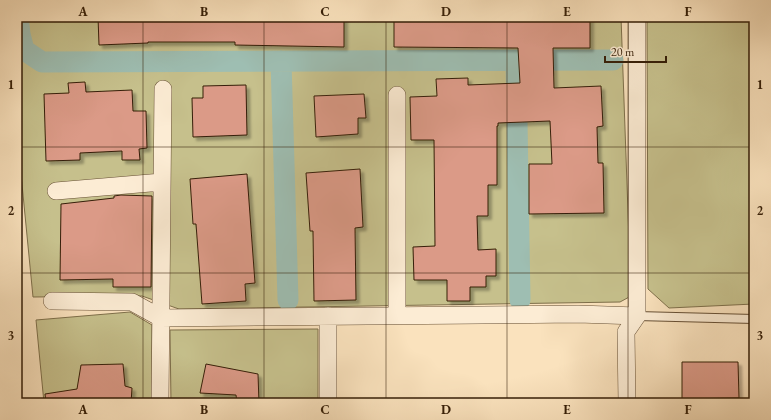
<svg xmlns="http://www.w3.org/2000/svg" width="771" height="420" font-family="'EB Garamond',serif">
  <defs>
    <filter id="shadow"><feDropShadow dx="3.5" dy="3.5" stdDeviation="1" flood-color="#0004"/></filter>
  </defs>
  <rect width="100%" height="100%" fill="#fae2bd"/>
  <filter id="stains"><feTurbulence type="fractalNoise" baseFrequency=".005" numOctaves="4"/><feColorMatrix values="0 0 0 0 .2 0 0 0 0 .09 0 0 0 0 .02 0 0 0 .5 -.17"/></filter>
  <radialGradient id="worn" r=".72"><stop offset=".6" stop-color="#630" stop-opacity="0"/><stop offset="1" stop-color="#630" stop-opacity=".3"/></radialGradient>
  <path fill="#c6c08c" stroke="#7e6f4a" d="M17 17H621L631 296 620 302 179 309 142 296 33 297 17 133Z
    M647 17H754V304L669 308 648 289Z
    M130 312 152 325V403H44L36 320Z
    M318 329V403H171L170 330Z"/>
  <g fill="none" stroke-linecap="round" stroke-linejoin="round">
    <path stroke="#9ebeb2" stroke-width="21" d="M18 17 20 34 24 50 42 62 613 60
      M281 61 288 300
      M516 61 520 300"/>
  </g>
  <path fill="#db9a87" stroke="#351e07" filter="url(#shadow)" d="M98 17H147V21L236 20V17H344V47L235 45V42H148V43L99 45Z
    M394 17H590V48H553L554 88 601 86 603 126 597 127 598 163H603L604 213 529 214V164H552L550 121 498 123V126H497V185H488V216H477L478 250 496 249V276H486V287H470V301H447V280H414L413 247 435 246 434 140H411L410 97 437 96 436 79 468 78V85L520 83 518 48 394 47Z
    M85 82 86 92 132 90 133 111H146L147 148 139 149 140 160H122V151L80 153V160L46 161 44 94 69 93 68 83Z
    M246 85 247 135 193 137 192 98H203V86Z
    M364 94 366 118H358V134L316 137 314 96Z
    M360 169 363 227 355 228 356 300 314 301 313 231H310L306 173Z
    M247 174 255 283 245 284 246 301 202 304 196 224H193L190 179Z
    M121 195 152 196 151 287H113V279L60 280 61 204 114 198V196Z
    M682 362H738L739 398 682 399Z
    M123 364 125 386 132 388 131 403H46L45 394 77 389 81 365Z
    M206 364 258 374 259 403H237L236 395 200 393Z"/>
  <g fill="none" stroke-linecap="round" stroke-linejoin="round">
    <g stroke="#664f34" stroke-width="10">
      <path id="lane" d="M637 316 754 319"/>
    </g>
    <g stroke="#664f34" stroke-width="18">
      <path id="street" d="M397 95V315
        M56 191 162 182
        M52 301 132 302 161 318 578 314 637 316
        M328 316V403
        M160 403 163 89
        M627 403 626 332 637 316V17"/>
    </g>
    <use href="#lane" stroke="#fcecd4" stroke-width="8"/>
    <use href="#street" stroke="#fcecd4" stroke-width="17"/>
  </g>
  <path fill="none" stroke="#351e07" stroke-width="1" stroke-opacity="0.55" d="M143 17V403M264 17V403M386 17V403M507 17V403M628 17V403M17 147H754M17 273H754"/>
  <rect width="771" height="420" fill="none" stroke="#fae2bd" stroke-width="44"/>
  <path d="M605 56v6h61v-6" fill="none" stroke="#351e07" stroke-width="2"/>
  <text x="611" y="56" font-size="12" fill="#351e07" stroke="#fcecd4" stroke-width="3" paint-order="stroke">20 m</text>
  <rect x="22" y="22" width="727" height="376" fill="none" stroke="#351e07" stroke-width="1.5"/>
  <g font-size="13" text-anchor="middle" font-weight="bold" fill="#351e07">
    <text x="83" y="16">A</text>
    <text x="204" y="16">B</text>
    <text x="325" y="16">C</text>
    <text x="446" y="16">D</text>
    <text x="567" y="16">E</text>
    <text x="688" y="16">F</text>
    <text x="11" y="89">1</text>
    <text x="760" y="89">1</text>
    <text x="11" y="215">2</text>
    <text x="760" y="215">2</text>
    <text x="11" y="340">3</text>
    <text x="760" y="340">3</text>
    <text x="83" y="414">A</text>
    <text x="204" y="414">B</text>
    <text x="325" y="414">C</text>
    <text x="446" y="414">D</text>
    <text x="567" y="414">E</text>
    <text x="688" y="414">F</text>
  </g>
  <rect width="100%" height="100%" filter="url(#stains)"/>
  <rect width="100%" height="100%" fill="url(#worn)"/>
</svg>
